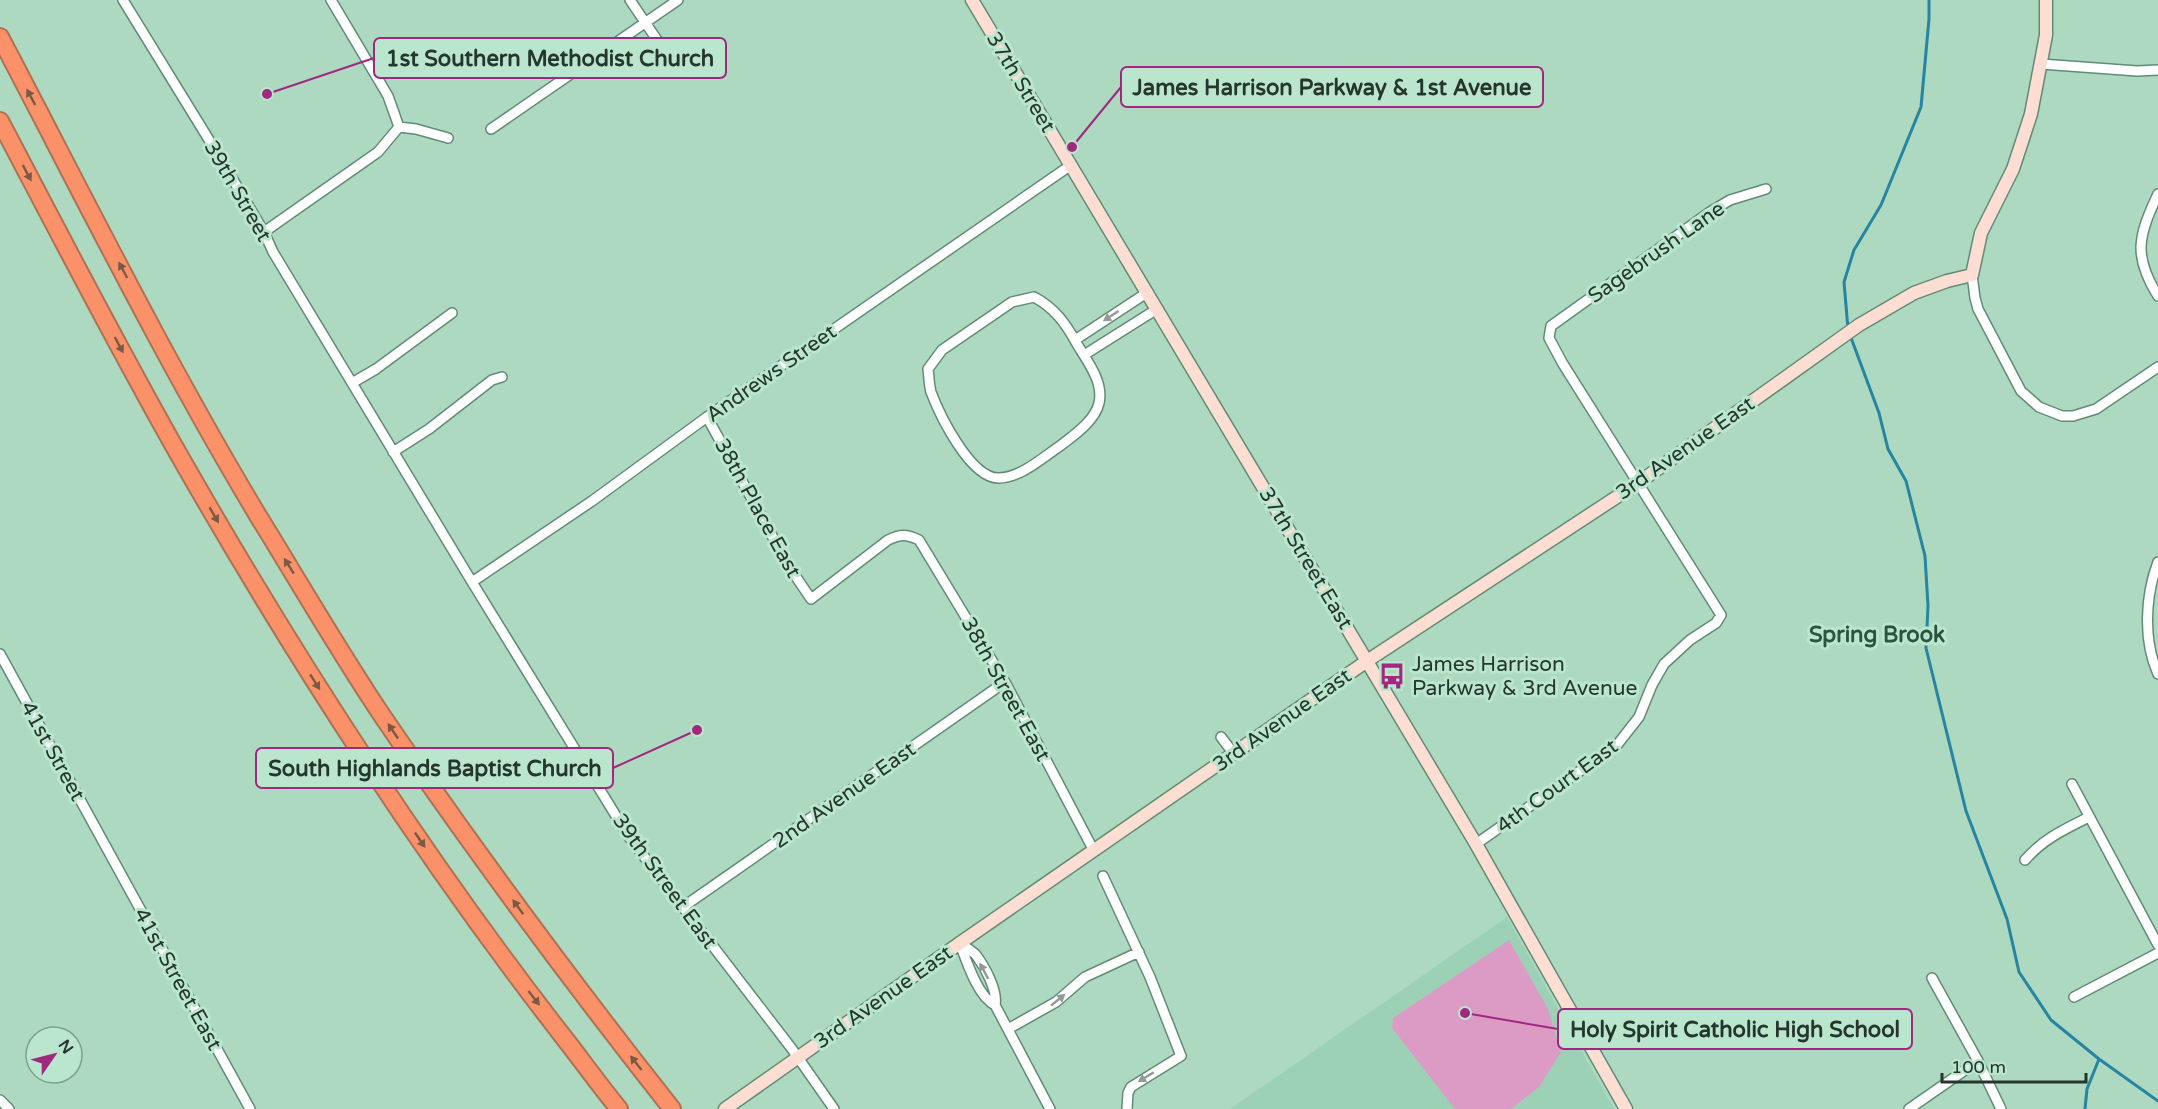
<svg xmlns="http://www.w3.org/2000/svg" width="2158" height="1109" font-family="'Varela Round',sans-serif">
  <rect width="100%" height="100%" fill="#add9c1"/>
  <path fill="#9dd1b5" d="M1507 917 1614 1109H1230Z"/>
  <path fill="#dc9bc4" d="M1509 940 1548 1009 1561 1052 1539 1087 1511 1109H1455L1392 1028 1393 1018Z"/>
  <g fill="none" stroke-linecap="round" stroke-linejoin="round">
    <path stroke="#2685a0" stroke-width="3" d="M1848 329 1844 282 1854 250 1881 205 1921 107 1929 19V0
      M1850 335 1879 413 1888 449 1906 481 1925 556 1928 606 1926 648 1966 811 2007 919 2019 972 2051 1020 2099 1059 2158 1101
      M2085 1109 2087 1089 2099 1059"/>
    <g stroke="#628b76" stroke-width="12">
      <path id="street" d="M123 0 222 161 264 232 273 252 472 582 629 837 792 1049 834 1109
        M331 0 388 96 399 127
        M630 0 678 71
        M2041 64 2137 71 2158 70
        M399 127 416 129 448 138
        M491 129 678 0
        M2158 194C2139 235 2132 255 2158 296
        M264 232 378 152 399 127
        M1972 275 1975 298 1978 309 2021 391 2039 407 2062 416H2073L2096 409 2158 367
        M1034 297C1055 308 1066 324 1077 344 1087 361 1104 382 1099 403 1095 421 1074 435 1060 446 1042 458 1022 477 999 478 971 479 940 416 931 392 929 385 929 376 928 369L942 350 1012 302Z
        M1075 340 1148 292
        M1084 355 1157 309
        M352 383 376 369 452 313
        M707 417 788 565 811 599 888 540C900 534 907 534 919 540L1005 682 1094 851
        M393 452 429 429 492 380 502 377
        M2158 562C2145 596 2143 641 2158 674
        M472 582 592 501 707 417 1071 165
        M0 654 250 1109
        M1221 737 1234 754
        M2072 784 2158 945
        M1476 844 1617 745 1639 717 1652 685 1664 664 1690 640 1716 623 1721 615 1563 364 1549 338 1551 326 1710 212 1730 200 1766 189
        M2025 860C2043 839 2065 829 2089 817
        M1103 876 1150 977 1181 1056 1131 1087 1128 1093 1127 1109
        M683 907 1005 682
        M960 943C965 947 972 951 976 955 985 967 998 991 995 1005L1050 1109
        M960 944C967 962 978 997 995 1005
        M1932 978 1978 1061 2001 1109
        M2074 997 2158 953
        M1008 1029 1056 1002 1085 977 1139 952
        M0 1100 9 1109
        M1909 1109 1978 1061"/>
    </g>
    <g stroke="#628b76" stroke-width="15">
      <path id="secondary" d="M972 0 1476 844 1626 1109
        M725 1109 960 943 1367 661 1638 483 1859 325 1914 293 1947 281 1972 275 1981 233 2013 169 2031 114 2046 35V0"/>
    </g>
    <g stroke="#af7154" stroke-width="20">
      <path id="highway" d="M0 37C85 199 166 363 260 519 300 584 339 651 381 714 473 849 571 981 672 1109
        M0 121C60 235 119 350 183 462 298 663 423 857 565 1039 583 1062 600 1086 619 1109"/>
    </g>
    <use href="#street" stroke="#fff" stroke-width="9"/>
    <use href="#secondary" stroke="#feded2" stroke-width="12"/>
    <use href="#highway" stroke="#fa9169" stroke-width="16"/>
  </g>
  <defs><path id="oneway-solid" d="M-6-.8H1V-3.2L6.5 0L1 3.2V.8H-6Z" transform="scale(1.5)"/></defs>
  <g fill="#7a5a45">
    <use href="#oneway-solid" transform="translate(31 97) rotate(-118)"/>
    <use href="#oneway-solid" transform="translate(27 173) rotate(62)"/>
    <use href="#oneway-solid" transform="translate(123 270) rotate(-118)"/>
    <use href="#oneway-solid" transform="translate(119 345) rotate(62)"/>
    <use href="#oneway-solid" transform="translate(214 515) rotate(60)"/>
    <use href="#oneway-solid" transform="translate(289 566) rotate(-122)"/>
    <use href="#oneway-solid" transform="translate(315 682) rotate(58)"/>
    <use href="#oneway-solid" transform="translate(393 731) rotate(-124)"/>
    <use href="#oneway-solid" transform="translate(420 840) rotate(56)"/>
    <use href="#oneway-solid" transform="translate(518 907) rotate(-126)"/>
    <use href="#oneway-solid" transform="translate(534 998) rotate(52)"/>
    <use href="#oneway-solid" transform="translate(636 1063) rotate(-128)"/>
  </g>
  <g fill="#929a96">
    <use href="#oneway-solid" transform="translate(1111 316) rotate(147)"/>
    <use href="#oneway-solid" transform="translate(984 971) rotate(-118)"/>
    <use href="#oneway-solid" transform="translate(1058 1000) rotate(-39)"/>
    <use href="#oneway-solid" transform="translate(1146 1077) rotate(149)"/>
  </g>
  <defs>
    <g id="bus-bare" transform="scale(2.07)"><path d="M-5-6H5V4H4V6H2V4H-2V6H-4V4H-5ZM-3.5-4V0h7V-4ZM-3.5 1.2v1.5H-2V1.2ZM2 1.2v1.5H3.5V1.2Z" fill="#a0287f" stroke="#bae6ce" stroke-width="2.5" paint-order="stroke"/></g>
  </defs>
  <g fill-rule="evenodd">
    <use href="#bus-bare" x="1392" y="676"/>
  </g>
  <g text-anchor="middle" stroke-width="6" stroke-linejoin="round" paint-order="stroke">
    <g font-size="21" fill="#25362d" stroke="#bae6ce">
      <text transform="translate(1021 82) rotate(59)" y="7">37th Street</text>
      <text transform="translate(238 191) rotate(60)" y="7">39th Street</text>
      <text transform="translate(1656 252) rotate(-35)" y="7">Sagebrush Lane</text>
      <text transform="translate(771 373) rotate(-35)" y="7">Andrews Street</text>
      <text transform="translate(1685 448) rotate(-35)" y="7">3rd Avenue East</text>
      <text transform="translate(758 508) rotate(61)" y="7">38th Place East</text>
      <text transform="translate(1306 558) rotate(59)" y="7">37th Street East</text>
      <text transform="translate(1006 689) rotate(61)" y="7">38th Street East</text>
      <text transform="translate(1282 720) rotate(-35)" y="7">3rd Avenue East</text>
      <text transform="translate(53 751) rotate(61)" y="7">41st Street</text>
      <text transform="translate(1557 786) rotate(-36)" y="7">4th Court East</text>
      <text transform="translate(844 795) rotate(-35)" y="7">2nd Avenue East</text>
      <text transform="translate(665 881) rotate(54)" y="7">39th Street East</text>
      <text transform="translate(178 979) rotate(61)" y="7">41st Street East</text>
      <text transform="translate(883 997) rotate(-35)" y="7">3rd Avenue East</text>
    </g>
    <g font-size="21" fill="#25362d" stroke="#bae6ce" text-anchor="start">
      <text x="1412" y="671">James Harrison<tspan x="1412" dy="24">Parkway &amp; 3rd Avenue</tspan></text>
    </g>
    <g font-size="22" font-weight="bold" fill="#2b5340" stroke="#bae6ce">
      <text x="1877" y="642">Spring Brook</text>
    </g>
  </g>
  <path fill="none" stroke="#a0287f" stroke-width="2" d="M267 94L374 58M1072 147L1121 87M697 730L613 768M1465 1013L1558 1029"/>
  <g fill="#a0287f" stroke="#bae6ce" stroke-width="2">
    <circle cx="267" cy="94" r="6"/>
    <circle cx="1072" cy="147" r="6"/>
    <circle cx="697" cy="730" r="6"/>
    <circle cx="1465" cy="1013" r="6"/>
  </g>
  <g fill="#bae6ce" stroke="#a0287f" stroke-width="2">
    <rect x="374" y="38" width="352" height="40" rx="6"/>
    <rect x="1121" y="67" width="422" height="40" rx="6"/>
    <rect x="256" y="748" width="357" height="40" rx="6"/>
    <rect x="1558" y="1009" width="354" height="40" rx="6"/>
  </g>
  <g font-size="22" text-anchor="middle" font-weight="bold" fill="#25362d">
    <text x="550" y="66">1st Southern Methodist Church</text>
    <text x="1332" y="95">James Harrison Parkway &amp; 1st Avenue</text>
    <text x="435" y="776">South Highlands Baptist Church</text>
    <text x="1735" y="1037">Holy Spirit Catholic High School</text>
  </g>
  <g transform="translate(54 1055) rotate(55)"><circle r="28" fill="#bae6ce" stroke="#7ea08e" stroke-width="1.5"/>
  <path d="M0-4.5L10 22L0 15L-10 22Z" fill="#a0287f"/>
  <text y="-9" font-size="16" font-weight="bold" text-anchor="middle" fill="#25362d">N</text>
  </g>
  <path d="M1942 1073v9h144v-9" fill="none" stroke="#25362d" stroke-width="3"/>
  <text x="1951" y="1073" font-size="18" fill="#25362d" stroke="#bae6ce" stroke-width="4.5" paint-order="stroke">100 m</text>
</svg>
